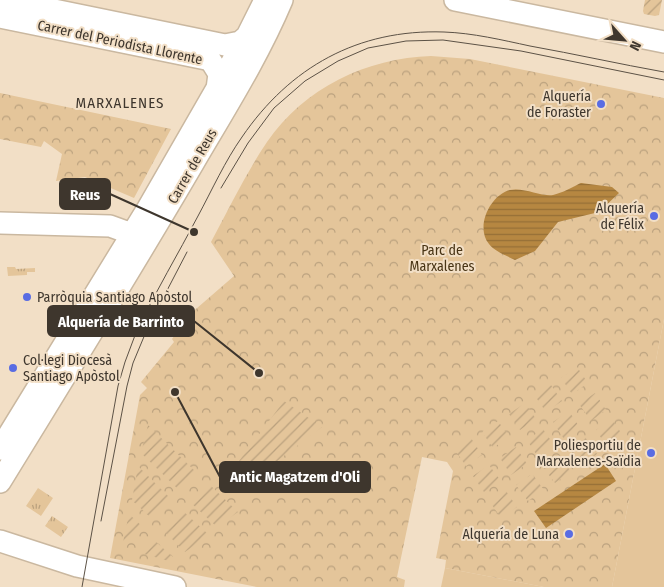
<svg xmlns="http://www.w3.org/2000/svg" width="664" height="587" font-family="'Fira Sans Condensed',sans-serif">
  <defs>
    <pattern id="grass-tufts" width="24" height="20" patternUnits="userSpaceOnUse" patternTransform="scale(1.25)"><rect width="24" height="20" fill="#e4c59a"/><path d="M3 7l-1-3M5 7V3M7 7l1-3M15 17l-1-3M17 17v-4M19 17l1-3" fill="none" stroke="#baa17e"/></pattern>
    <pattern id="park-crowns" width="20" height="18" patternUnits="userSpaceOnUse" patternTransform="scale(1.25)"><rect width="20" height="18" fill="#e4c59a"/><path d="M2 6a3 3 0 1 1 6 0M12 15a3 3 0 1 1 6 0" fill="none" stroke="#baa17e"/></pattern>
    <pattern id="garden-furrows" width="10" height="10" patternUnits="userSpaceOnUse" patternTransform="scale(1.25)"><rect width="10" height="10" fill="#e4c59a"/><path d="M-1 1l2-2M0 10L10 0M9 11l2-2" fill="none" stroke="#baa17e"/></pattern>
    <pattern id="water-rules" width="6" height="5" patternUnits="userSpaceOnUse" patternTransform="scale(1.25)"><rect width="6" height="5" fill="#b68741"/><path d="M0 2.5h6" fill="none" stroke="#956f37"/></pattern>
  </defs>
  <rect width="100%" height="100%" fill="#f2dfc6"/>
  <path fill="url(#grass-tufts)" d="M7 267H15L16 269 35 268V272H27V275L8 276Z
    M38 488 53 498 41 516 26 506Z
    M52 516 68 527 61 537 45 526Z"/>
  <path fill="url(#park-crowns)" d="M431 56 470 59 664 98V319L612 587H544L445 568 446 560 436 558 453 471 447 462 422 457 397 577 405 580 404 587H257L110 558 140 395 147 388 141 382 174 342 172 339 189 315 234 276 211 242C229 208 246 173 267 142 304 88 367 58 431 56Z
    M0 93 171 129 134 198 85 177 56 181 62 154 44 141 41 147 0 139Z"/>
  <path fill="url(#garden-furrows)" d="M645 0H662L659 15 655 16 644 14 643 11Z
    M577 367 588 383 572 394 561 378Z
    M551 385 562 401 546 412 535 396Z
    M595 393 606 410 591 421 579 404Z
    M284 401 322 427 238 491 227 477Z
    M525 403 536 419 520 430 509 414Z
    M569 411 580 428 564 439 553 422Z
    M612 419 623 436 607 447 596 430Z
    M498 421 509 437 493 448 482 432Z
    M148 425 197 473 180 491 141 453Z
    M543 429 554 445 538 457 527 440Z
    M585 437 597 454 581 465 569 449Z
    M471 438 482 455 466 466 455 450Z
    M516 447 527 464 511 475 500 458Z
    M559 455 571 472 555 483 543 467Z
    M489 465 501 481 484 492 473 476Z
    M138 466 171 499 152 519 132 500Z
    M532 474 544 490 528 501 516 485Z
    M208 483 238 512 217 527 190 502Z
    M506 491 517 507 501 518 490 502Z
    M182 510 209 535 185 552 163 530Z
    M129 514 144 528 124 548 122 547Z
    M154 540 175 559 172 562 141 553Z"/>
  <path fill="#e4c59a" d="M664 319V587H612Z
    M445 568 544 587H441Z"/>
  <path fill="url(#water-rules)" d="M581 183 612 187 619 193 599 212 558 222 535 251 515 260C507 256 494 251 489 244 475 227 490 195 510 190 524 187 542 197 553 195 562 193 573 187 581 183Z
    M605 464 616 481 546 528 534 511Z"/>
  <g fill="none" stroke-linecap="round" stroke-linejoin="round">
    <g stroke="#cab8a0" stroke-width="24">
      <path id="minor" d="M5 0 225 45 240 42 247 36
        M455 0 664 42
        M0 17 206 59 211 61 219 74 217 89
        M0 223 110 226 132 234
        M0 449 148 208 247 36 265 0
        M0 482C65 376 131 270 194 162 225 109 258 57 282 0
        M0 541 77 566 175 587"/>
    </g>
    <use href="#minor" stroke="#fff" stroke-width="21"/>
    <path stroke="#5c5246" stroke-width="1" d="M221 188 248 143 274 108 305 81 338 61 368 48 406 41 443 40 521 51 664 80
      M101 521 127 386 133 363 148 327 187 252
      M82 587 118 386 125 362 137 330C156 291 178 254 198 216 212 190 225 161 242 137 290 67 358 29 444 32 473 33 502 40 530 46 575 54 619 64 664 72"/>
  </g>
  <g fill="#596ce3" stroke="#f2dfc6" stroke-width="2">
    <circle cx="601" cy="104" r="5"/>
    <circle cx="654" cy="216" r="5"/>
    <circle cx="27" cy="297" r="5"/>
    <circle cx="13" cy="368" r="5"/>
    <circle cx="651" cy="453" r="5"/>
    <circle cx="569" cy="534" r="5"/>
  </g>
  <g text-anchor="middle" stroke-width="4" stroke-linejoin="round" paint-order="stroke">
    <g font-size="14" fill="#3e362d" stroke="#f2dfc6">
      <text transform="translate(120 42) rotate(12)" y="5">Carrer del Periodista Llorente</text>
      <text transform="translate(192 166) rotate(-60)" y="5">Carrer de Reus</text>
    </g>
    <g font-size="14" fill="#3e362d" stroke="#f2dfc6" text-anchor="end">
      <text x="591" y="101">Alquería<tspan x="591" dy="16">de Foraster</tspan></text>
      <text x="644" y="213">Alquería<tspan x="644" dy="16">de Félix</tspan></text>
      <text x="37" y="302" text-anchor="start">Parròquia Santiago Apòstol</text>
      <text x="23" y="365" text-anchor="start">Col·legi Diocesà<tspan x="23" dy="16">Santiago Apòstol</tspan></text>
      <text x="641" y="450">Poliesportiu de<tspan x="641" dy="16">Marxalenes-Saïdia</tspan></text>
      <text x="559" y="539">Alquería de Luna</text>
    </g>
    <g font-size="14" fill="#483415" stroke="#f2dfc6">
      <text x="442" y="255">Parc de<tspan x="442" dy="16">Marxalenes</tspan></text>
    </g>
    <g font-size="15" letter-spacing="1" fill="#3e362d" stroke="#f2dfc6">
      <text x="120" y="108">MARXALENES</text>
    </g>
  </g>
  <path fill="none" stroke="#3e362d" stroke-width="2" d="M194 232L110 194M259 373L194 321M175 392L220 477"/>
  <g fill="#3e362d" stroke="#f2dfc6" stroke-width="2">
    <circle cx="194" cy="232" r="5"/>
    <circle cx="259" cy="373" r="5"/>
    <circle cx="175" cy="392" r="5"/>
  </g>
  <g fill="#3e362d" stroke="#3e362d" stroke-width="2">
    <rect x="60" y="179" width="50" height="30" rx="5"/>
    <rect x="48" y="306" width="146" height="30" rx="5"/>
    <rect x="220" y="462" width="150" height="30" rx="5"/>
  </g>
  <g font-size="15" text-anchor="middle" font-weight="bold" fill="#fff">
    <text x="85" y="200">Reus</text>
    <text x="121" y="327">Alquería de Barrinto</text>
    <text x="295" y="482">Antic Magatzem d'Oli</text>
  </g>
  <g transform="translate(624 40) rotate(117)" stroke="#f2dfc6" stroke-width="4" paint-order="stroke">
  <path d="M0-4L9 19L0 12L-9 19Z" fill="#3e362d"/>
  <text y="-8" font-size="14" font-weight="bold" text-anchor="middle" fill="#3e362d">N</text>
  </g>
</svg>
